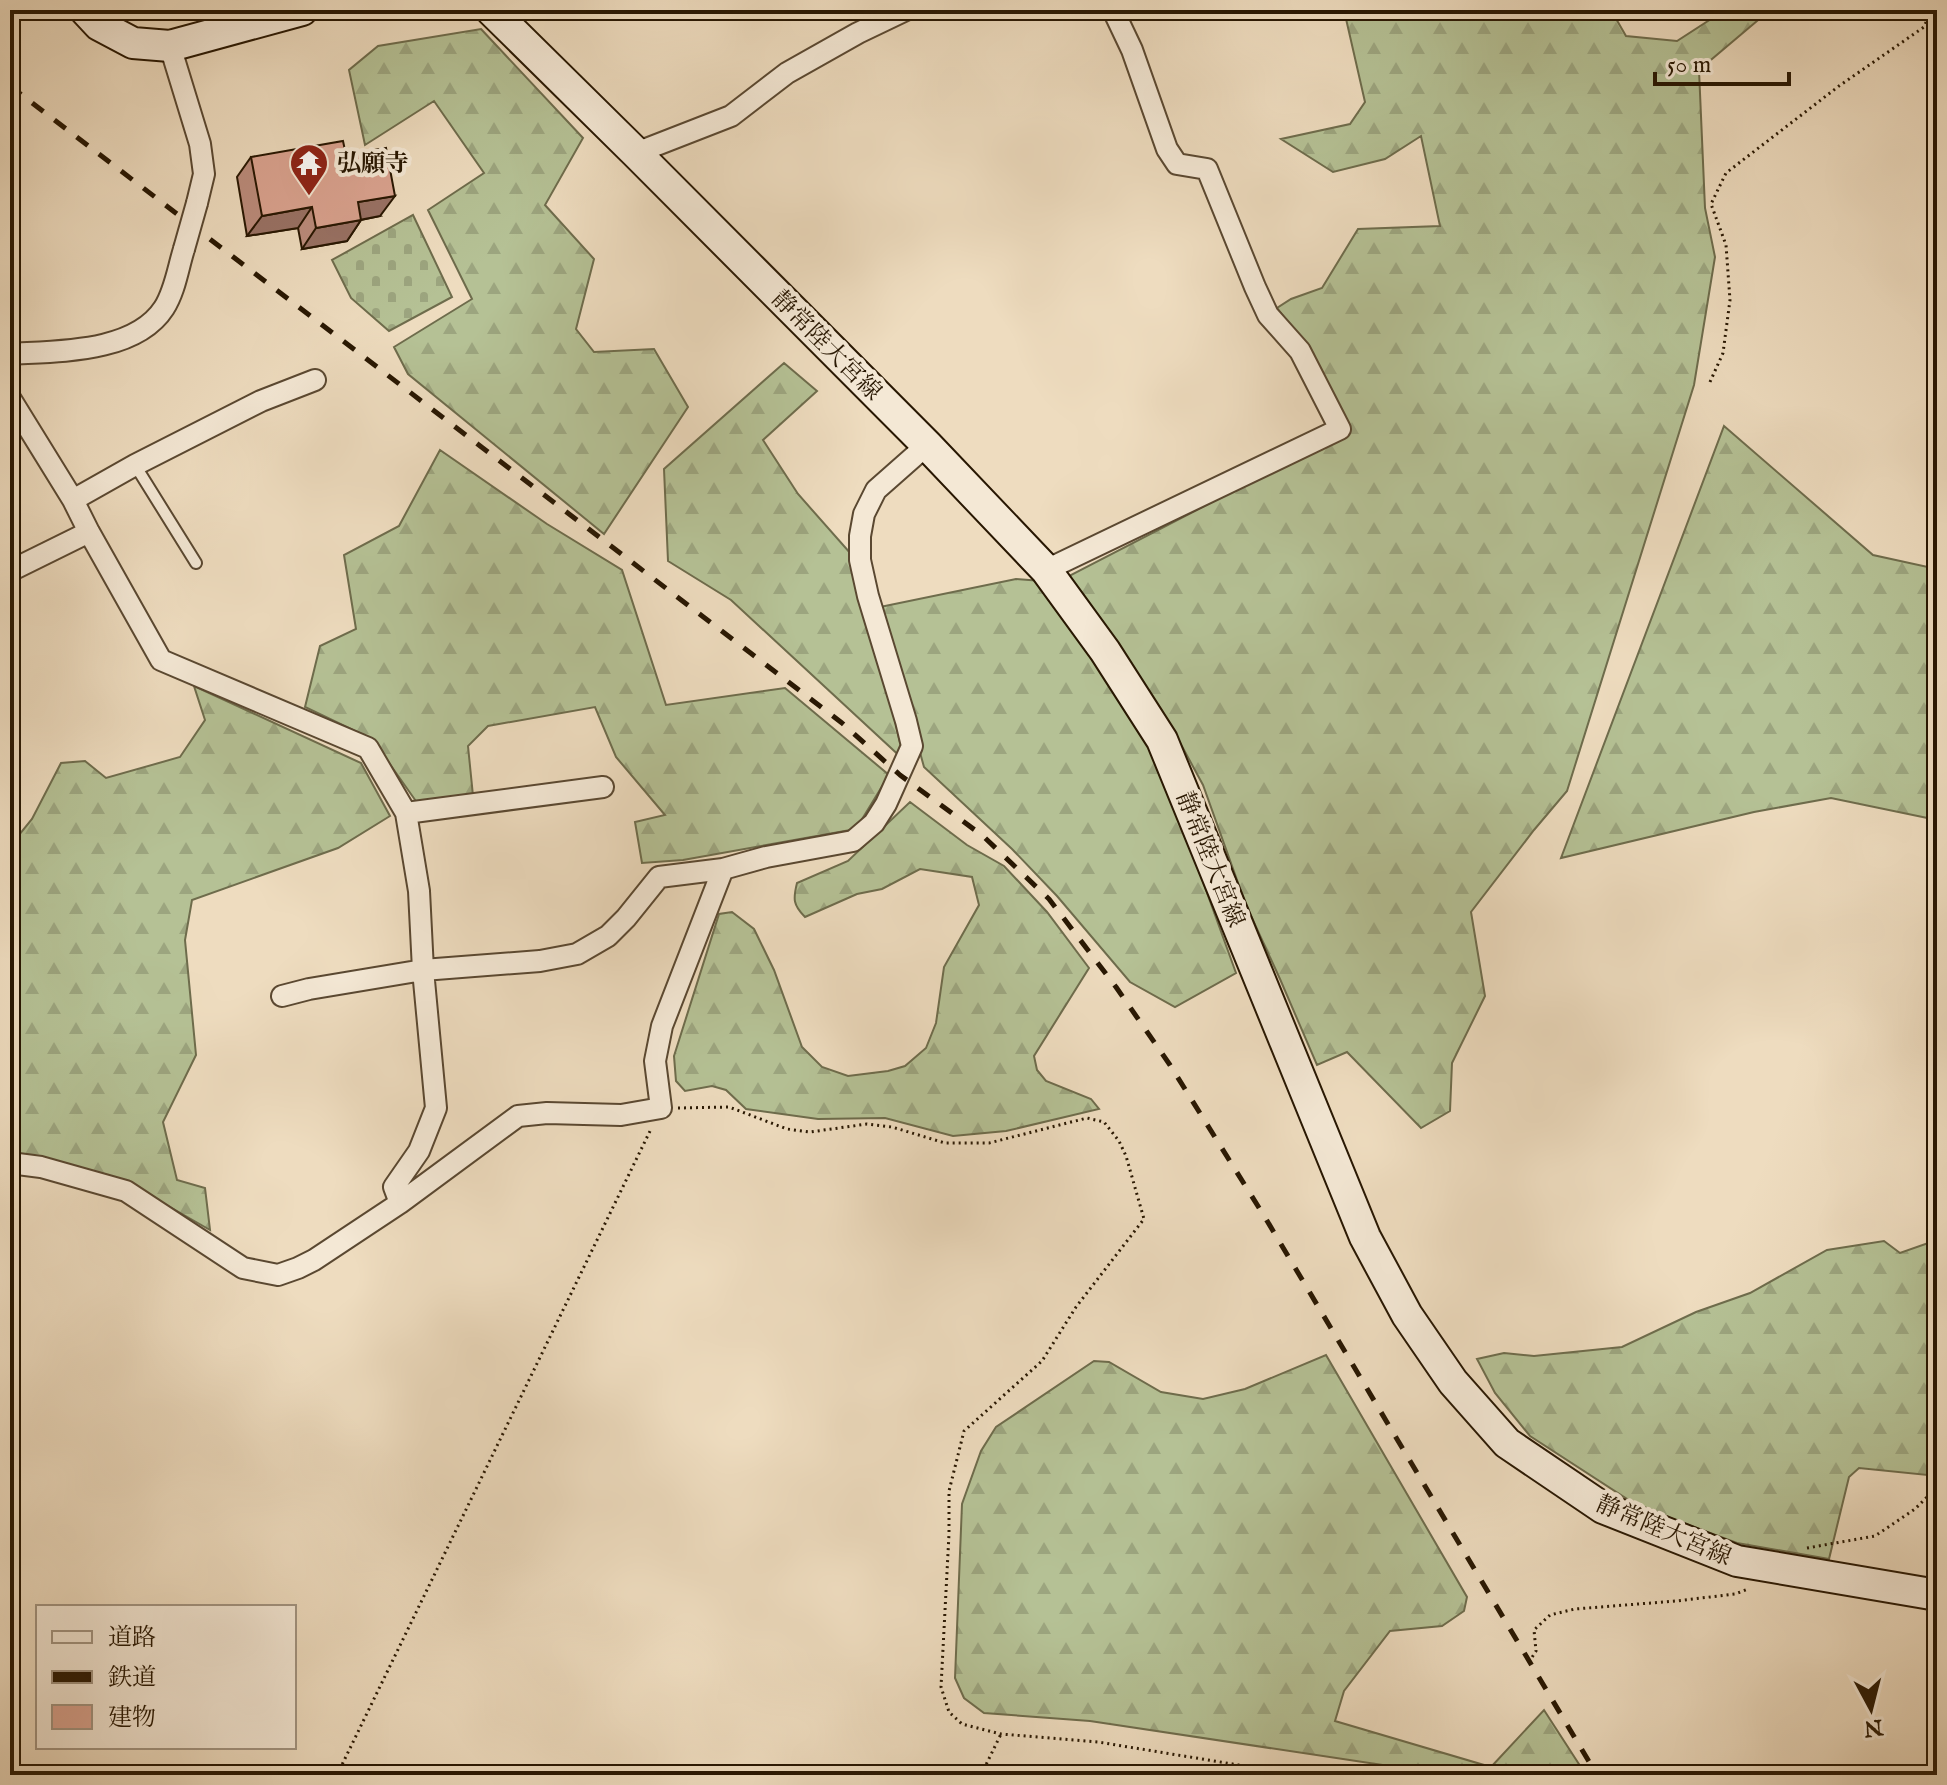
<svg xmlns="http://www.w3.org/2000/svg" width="1947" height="1785" font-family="'IM FELL English','Noto Serif JP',serif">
  <defs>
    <pattern id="forest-firs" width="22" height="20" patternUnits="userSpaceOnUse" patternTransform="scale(2)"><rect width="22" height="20" fill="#b5c195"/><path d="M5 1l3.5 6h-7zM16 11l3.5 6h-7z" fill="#9ca57f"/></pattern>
    <pattern id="cemetery-stones" width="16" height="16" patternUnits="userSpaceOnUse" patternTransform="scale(2)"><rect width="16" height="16" fill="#b5c195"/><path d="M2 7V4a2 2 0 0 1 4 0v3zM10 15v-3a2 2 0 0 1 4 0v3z" fill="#9ca57f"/></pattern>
  </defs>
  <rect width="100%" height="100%" fill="#eedcbf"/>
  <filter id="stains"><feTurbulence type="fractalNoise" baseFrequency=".0025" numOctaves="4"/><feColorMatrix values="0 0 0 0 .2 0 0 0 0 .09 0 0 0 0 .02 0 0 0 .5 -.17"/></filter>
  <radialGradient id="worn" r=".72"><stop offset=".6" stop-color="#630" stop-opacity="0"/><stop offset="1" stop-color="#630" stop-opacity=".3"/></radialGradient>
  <path fill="url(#forest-firs)" stroke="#6e6c4c" stroke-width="2" d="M1344 10H1453L1458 18 1466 10H1611L1626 36 1677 41 1725 10H1770L1699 70 1705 208 1715 257 1694 385 1567 791 1534 830 1471 912 1485 996 1452 1063 1450 1111 1421 1128 1347 1052 1317 1065 1280 979 1246 905 1203 785 1171 726 1131 665 1067 577 1346 433 1309 349 1277 308 1291 299 1322 288 1358 229 1440 226 1421 136 1385 159 1333 172 1281 139 1350 124 1365 102Z
    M481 29 583 138 545 205 594 259 576 329 594 352 654 349 688 407 604 534 408 374 394 347 472 299 428 210 484 173 434 101 365 145 349 70 378 46Z
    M784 363 817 391 763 440 798 494 859 563 904 760 731 600 668 561 664 469Z
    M1724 426 1873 555 1937 569V820L1831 798 1754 812 1561 858Z
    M440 450 547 524 622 570 666 705 785 688 889 775 856 829 683 860 642 863 635 822 665 815 616 757 595 707 488 726 468 746 473 796 418 804 372 739 305 707 320 646 356 629 344 555 399 526Z
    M1016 579 1042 581 1155 749 1236 973 1175 1007 1130 982 1057 896 1012 849 924 767 880 607Z
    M194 686 361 763 390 816 338 848 192 900 185 940 196 1055 163 1122 177 1180 205 1188 210 1230 133 1186 20 1154 10 1156V904L18 889 10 872V846L32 819 61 763 85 761 106 778 180 757 205 720Z
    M910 802 967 845 1004 866 1047 912 1089 968 1034 1056 1037 1070 1046 1081 1091 1099 1099 1109 1006 1131 953 1136 885 1118 818 1119 746 1109 726 1090 712 1086 685 1091 676 1081 674 1056 719 914 732 912 754 929 774 970 802 1047 822 1067 848 1076 888 1071 905 1066 926 1048 936 1023 944 967 979 905 972 877 920 869 882 889 857 894 805 917C793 905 793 899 797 883L848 861Z
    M1937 1240V1476L1859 1468 1849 1477 1829 1559 1737 1543 1638 1506 1530 1436 1495 1393 1477 1359 1504 1353 1534 1356 1622 1347 1696 1312 1750 1293 1827 1250 1884 1241 1900 1253Z
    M1326 1355 1467 1597 1464 1611 1442 1626 1390 1631 1344 1691 1335 1721 1491 1767 1544 1710 1586 1775H1449L1090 1721 984 1713 964 1698 955 1678 962 1504 981 1451 996 1427 1094 1361 1109 1362 1161 1392 1203 1399 1245 1389Z"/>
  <path fill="url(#cemetery-stones)" stroke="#6e6c4c" stroke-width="2" d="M413 215 452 297 389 331 351 298 332 260Z"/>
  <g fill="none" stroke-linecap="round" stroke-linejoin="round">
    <g stroke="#5a4831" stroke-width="14">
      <path id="service" d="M135 465 196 563"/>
    </g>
    <g stroke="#5a4831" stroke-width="24">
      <path id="minor" d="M170 46 200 144 204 174 197 203
        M636 153 731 116 787 73 858 33 906 10
        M10 354C58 351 135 353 164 308 175 291 178 268 184 249
        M10 398 73 500 89 532 161 660 368 748 406 813 419 891 423 970 540 961 577 954 608 936 626 918 659 877 723 869
        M73 500 135 465 261 401 315 380
        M1046 570 1340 429 1300 351 1268 315 1255 287 1207 169 1177 164 1167 149 1132 50 1113 10
        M10 571 89 532
        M406 813 603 787
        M282 996 309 989 423 970 436 1108 419 1151 394 1187 400 1203
        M10 1163 41 1167 126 1191 243 1268 278 1275 298 1268 314 1260 400 1203 518 1116 547 1113 621 1115 661 1108 655 1061 662 1026 723 869 766 857 853 841 874 823 886 804 912 746 906 721 868 596 860 560V536L864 514 876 490 927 445"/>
    </g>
    <g stroke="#281702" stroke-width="34">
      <path id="secondary" d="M85 10 99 25 133 43 170 46 302 10
        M491 10 636 153 927 445 1046 570 1105 651 1162 740 1365 1237 1407 1315 1453 1382 1507 1443 1603 1508 1737 1561 1937 1595"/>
    </g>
    <path stroke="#281702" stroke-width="3" stroke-dasharray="2 4" stroke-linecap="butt" d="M1710 382 1723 353 1730 300 1726 245 1711 204 1726 173 1839 86 1924 27 1931 10
      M678 1108 729 1107 787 1129 810 1132 867 1124 892 1127 945 1143H989L1087 1118 1104 1122 1119 1141 1126 1156 1144 1219 1076 1307 1042 1361 964 1431 949 1491V1534L941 1687 949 1712 962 1724 1001 1734 1098 1742 1300 1775
      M1807 1548 1875 1536 1915 1509 1937 1487
      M1529 1662 1536 1651 1534 1630 1550 1615 1575 1609 1676 1601 1735 1594 1748 1589
      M337 1775 651 1129
      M981 1775 1001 1734"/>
    <use href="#service" stroke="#f4e8d5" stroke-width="10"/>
    <use href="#minor" stroke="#f4e8d5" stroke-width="20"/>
    <use href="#secondary" stroke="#f4e8d5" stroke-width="30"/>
    <path stroke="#281702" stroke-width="5" stroke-dasharray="14 14" stroke-linecap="butt" d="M10 86 842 723 900 775 983 836 1049 899 1116 987 1170 1065 1266 1219 1597 1775"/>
    <g stroke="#5a4831" stroke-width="24" stroke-linecap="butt">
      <path id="minor-bridge" d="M184 249 197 203"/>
    </g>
    <use href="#minor-bridge" stroke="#f4e8d5" stroke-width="20"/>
  </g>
  <path fill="#bb8c7c" stroke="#281702" stroke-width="2" d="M251 157 380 216 361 220 347 241 302 249 298 228 247 236 237 177Z"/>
  <path fill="#997265" stroke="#281702" stroke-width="2" d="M395 196 380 216 344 223 358 202Z
    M312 207 298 228 247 236 262 216Z
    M361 220 347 241 302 249 316 228Z"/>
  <path fill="#daa390" stroke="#281702" stroke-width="2" d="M343 141 346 155 386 148 395 196 358 202 361 220 316 228 312 207 262 216 251 157Z"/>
  <defs>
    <g id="temple-pin" transform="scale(2)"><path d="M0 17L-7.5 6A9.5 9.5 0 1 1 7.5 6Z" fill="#8f2418" stroke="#f4e8d5"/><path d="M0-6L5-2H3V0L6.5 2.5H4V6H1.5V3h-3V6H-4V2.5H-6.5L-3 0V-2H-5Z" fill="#fff"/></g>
  </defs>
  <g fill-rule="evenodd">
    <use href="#temple-pin" x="309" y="163"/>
  </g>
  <g text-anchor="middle" stroke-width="8" stroke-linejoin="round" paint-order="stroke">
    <g font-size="24" font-weight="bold" fill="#281702" stroke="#f4e8d5" text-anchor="start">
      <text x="337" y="171">弘願寺</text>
    </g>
    <g font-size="24" fill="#281702" stroke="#f4e8d5">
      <text transform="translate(827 345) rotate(45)" y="8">静常陸大宮線</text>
      <text transform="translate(1211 859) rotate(68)" y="8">静常陸大宮線</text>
      <text transform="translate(1664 1530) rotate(23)" y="8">静常陸大宮線</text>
    </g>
  </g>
  <rect width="1947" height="1785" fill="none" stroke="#eedcbf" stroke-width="40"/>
  <rect x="12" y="12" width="1923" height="1761" fill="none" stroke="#281702" stroke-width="4"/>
  <rect x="20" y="20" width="1907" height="1745" fill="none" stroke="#281702" stroke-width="2"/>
  <rect x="36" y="1605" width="260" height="144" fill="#f4e8d5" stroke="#a29481" stroke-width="2"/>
  <rect x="52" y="1631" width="40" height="12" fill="#f4e8d5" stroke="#a29481" stroke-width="2"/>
  <text x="108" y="1645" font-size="24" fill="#281702">道路</text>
  <rect x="52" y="1671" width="40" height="12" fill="#281702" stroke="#a29481" stroke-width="2"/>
  <text x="108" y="1685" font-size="24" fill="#281702">鉄道</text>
  <rect x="52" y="1705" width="40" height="24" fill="#daa390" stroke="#a29481" stroke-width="2"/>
  <text x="108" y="1725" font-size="24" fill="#281702">建物</text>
  <g transform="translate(1871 1709) rotate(173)" stroke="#f4e8d5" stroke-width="6" paint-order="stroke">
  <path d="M0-6L14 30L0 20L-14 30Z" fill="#281702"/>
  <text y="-12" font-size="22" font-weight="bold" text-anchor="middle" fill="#281702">N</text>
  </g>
  <path d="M1655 72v12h134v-12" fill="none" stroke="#281702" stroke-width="4"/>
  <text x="1667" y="72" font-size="24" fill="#281702" stroke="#f4e8d5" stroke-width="6" paint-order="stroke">50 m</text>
  <rect width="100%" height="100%" filter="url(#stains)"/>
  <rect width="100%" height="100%" fill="url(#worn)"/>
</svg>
